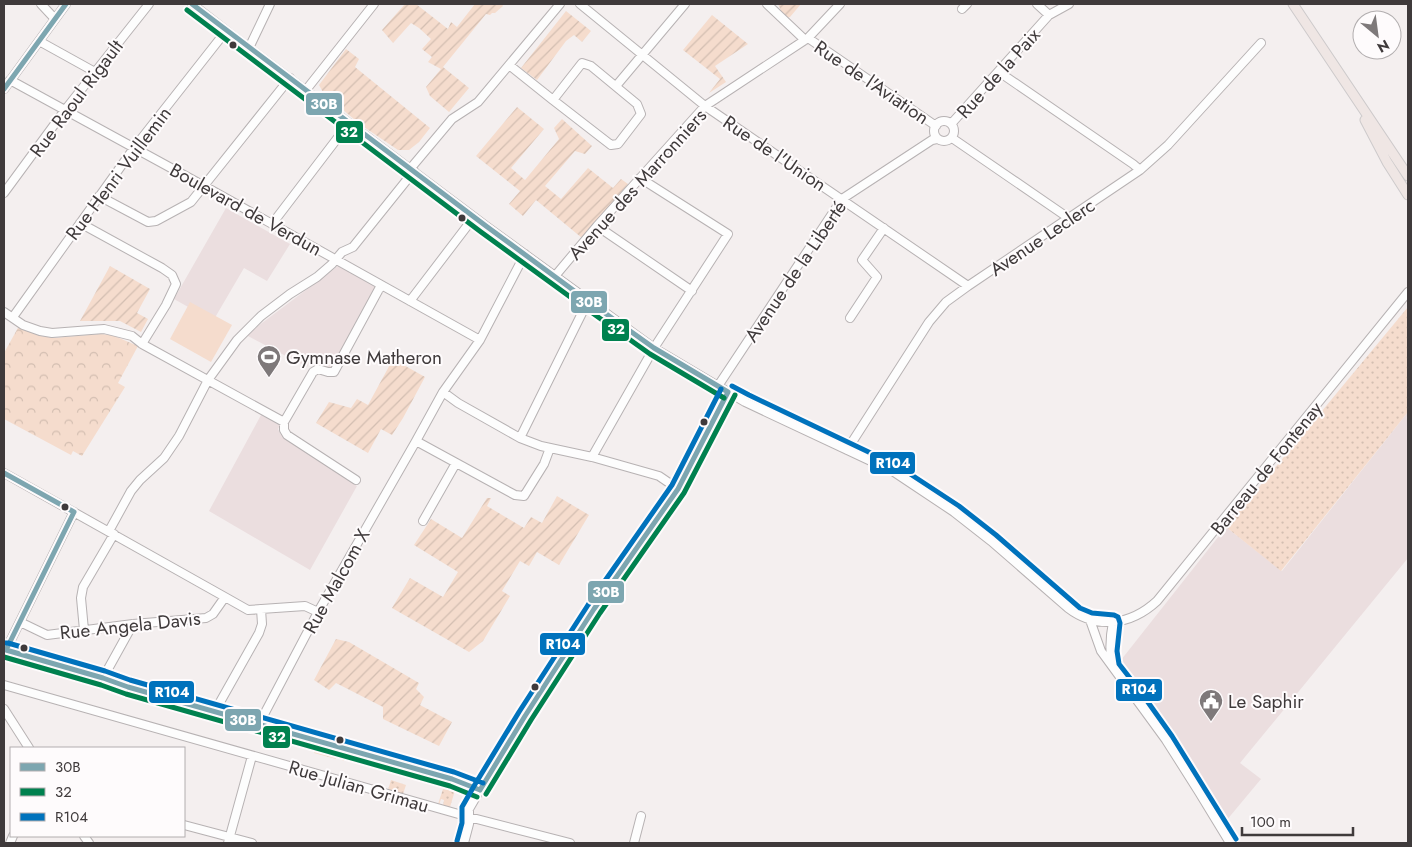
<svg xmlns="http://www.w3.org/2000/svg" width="1412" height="847" font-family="Jost,sans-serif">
  <defs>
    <pattern id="grass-dots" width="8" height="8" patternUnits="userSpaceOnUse" patternTransform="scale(1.25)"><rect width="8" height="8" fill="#f5dccd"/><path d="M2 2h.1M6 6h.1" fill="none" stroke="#d3beb1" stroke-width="1.8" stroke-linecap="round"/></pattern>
    <pattern id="park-crowns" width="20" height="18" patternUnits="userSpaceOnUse" patternTransform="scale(1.25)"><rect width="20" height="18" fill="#f5dccd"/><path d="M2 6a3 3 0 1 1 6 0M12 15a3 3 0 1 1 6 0" fill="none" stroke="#d3beb1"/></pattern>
    <pattern id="garden-furrows" width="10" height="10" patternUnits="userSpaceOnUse" patternTransform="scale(1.25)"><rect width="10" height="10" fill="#f5dccd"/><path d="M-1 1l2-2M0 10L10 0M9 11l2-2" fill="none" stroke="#d3beb1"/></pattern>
  </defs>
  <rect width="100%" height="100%" fill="#f4efef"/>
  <path fill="#ebdedf" d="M226 208 290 244 267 281 244 268 213 321 174 299Z
    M338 266 376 287 331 371 311 360 307 367 246 335Z
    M1408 412V558L1240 763 1261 779 1221 827 1112 667 1121 660 1226 527 1282 571Z
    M261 415 280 425 278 429 281 435 357 486 310 570 209 511Z"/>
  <path fill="url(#grass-dots)" d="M1408 307V412L1281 571 1226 527Z
    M316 747 345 755 344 761 342 760V759L336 757V759L314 753Z
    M413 775 445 784 444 788 412 779Z
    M391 780 406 785 403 794 388 790Z
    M449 785 456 787 450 807 443 806 444 800 441 799 439 805 438 804 443 789 447 790Z"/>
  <path fill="url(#park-crowns)" d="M19 326 41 336 54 338 100 334 112 335 138 346 118 383 125 387 82 456 73 451 71 455 4 419V353Z"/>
  <path fill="url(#garden-furrows)" d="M405 4H416L448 29 451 22 457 27 475 4H502L503 6 495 13H492L490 15 486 14 443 67 469 88 449 112 430 96 426 87 441 69 428 62 432 57 422 49 431 39 419 28 411 23 393 43 382 30Z
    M778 4H801L790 17 787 18 782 13Z
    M566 11 591 31 582 42 574 35 566 41 537 80 521 68Z
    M712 15 748 44 715 66 726 82 709 93 720 79 683 50Z
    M346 49 359 59 355 67 430 128 419 142 409 150H398L361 125 324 94 319 85Z
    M517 107 544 129 511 168 525 180 559 139 554 128 562 119 592 146 585 154 575 151 545 186 561 199 588 168 613 188 621 179 628 184 582 238 536 200 523 216 509 204 520 191 476 156Z
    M110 266 150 289 137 313 148 319 141 332 120 321H80Z
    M393 359 425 377 403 418 392 435 381 429 368 453 316 423 329 402 351 408 357 399 368 405Z
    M557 496 589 515 559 565 537 552 529 566 520 561 502 591 510 596 483 641 469 652 392 608 410 578 443 597 458 572 414 545 431 519 462 538 487 498H491L487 506 524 528 531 517 542 523Z
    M336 639 349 642 419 683 416 689 424 697 420 705 452 722 439 746 383 719V707L336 683 329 690 314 680Z"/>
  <path fill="#f5dccd" d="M190 302 232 325 211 362 170 339Z"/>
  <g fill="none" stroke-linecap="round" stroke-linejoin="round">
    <g stroke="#b7b2b3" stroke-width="10">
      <path id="minor" d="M41 4 55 19
        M192 4 233 36 486 226 654 348 745 402 894 472 954 512 991 541 1068 608C1097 630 1131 625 1157 601L1408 292
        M580 4 705 106 968 286
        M767 4 805 40
        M1037 4 1049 15
        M962 9 967 4
        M808 38 936 126
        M39 41 95 72
        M249 48 270 4
        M582 63 591 66 637 104 641 114 618 144 611 145 553 100Z
        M509 65 553 100
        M999 72 1133 164 1140 170
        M10 80 204 186 480 340
        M616 86 685 4
        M4 89 66 4
        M306 90 374 4
        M934 131a10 10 0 1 1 20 0a10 10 0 1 1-20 0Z
        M951 124 1049 15 1069 4
        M952 138 1070 219
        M410 169 452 119 478 102 560 4
        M4 193 65 110 149 4
        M99 196 148 222 156 221 191 202 290 78
        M80 223 162 268 172 275 176 284 166 305 142 344 284 422
        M272 224 349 123
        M597 226 692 291
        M525 254 480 340 443 392 416 441 515 495 524 496 544 464 550 448
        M555 276 597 226 705 106 808 38 840 4
        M410 301 474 217
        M4 312 23 325 40 331 52 333 104 329 132 336 142 344
        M13 317 134 148 226 31
        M850 318 877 277 862 260 884 228
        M718 386 842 199 932 140 937 139
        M443 392 458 403 520 438 541 446 592 457 659 476 678 489
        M520 438 588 301
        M847 450 929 322 946 302 968 286 1140 170 1168 145 1261 43
        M592 457 654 348 728 234 640 178
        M4 473 225 597
        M356 480 287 435 284 430V422L313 372 318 369 328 372H334L379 289 383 286
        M423 521 456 463
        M109 531 131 491 140 480 164 458 179 436 208 380 237 340 261 316 290 294 317 277 332 264 342 252 353 247 414 171
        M1090 620 1101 651 1166 740 1199 792 1230 843
        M20 622 47 635 133 624 206 618 213 614 225 597 248 610 305 606 318 612
        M84 630 81 598 83 587 114 534
        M6 650 103 678 128 687 215 711 452 779 480 790
        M4 654 74 512
        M1112 665C1109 649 1110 637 1113 622
        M103 678 133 624
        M4 685 469 817 570 843
        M4 709 29 748
        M215 711 259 633 262 624 261 609
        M259 724 318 612 416 441
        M184 825 252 843
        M84 836 89 843
        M10 843 13 836
        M228 843 252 756
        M464 843 469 824V809L480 790 525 716 594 609 678 489 728 392
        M634 843 641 816"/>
    </g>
    <g stroke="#cdcacb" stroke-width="11">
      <path id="major" d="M1293 4 1408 176
        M1365 120 1387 162 1408 195"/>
    </g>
    <use href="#minor" stroke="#fdfdfd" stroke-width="8"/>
    <use href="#major" stroke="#efe6e4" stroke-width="9"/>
    <g stroke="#fefbfc" stroke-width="9">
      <path id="bus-1" d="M192 4 486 226 588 301 654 348 728 392
        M4 89 66 4
        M4 473 74 512
        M6 650 103 678 128 687 452 779 480 790
        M6 650 74 512
        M480 790 525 716 594 609 678 489 728 392"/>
    </g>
    <g stroke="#fefbfc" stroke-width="9">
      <path id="bus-2" d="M187 10 481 232 584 307 650 354 724 398
        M4 657 101 685 126 694 450 786 477 797
        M486 794 531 720 600 613 684 493 735 395"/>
    </g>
    <g stroke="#fefbfc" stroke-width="9">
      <path id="bus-3" d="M732 386 749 395 898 466 959 506 996 535 1080 608 1092 613 1114 615 1118 617 1120 623 1117 651 1119 664 1140 691 1172 736 1236 839
        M4 643H8L105 671 130 680 454 772 483 783
        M457 841 462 823V807L474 786 519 712 588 605 672 485 721 389"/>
    </g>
    <use href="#bus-1" stroke="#7da6b0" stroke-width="5"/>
    <use href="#bus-2" stroke="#00814f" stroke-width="5"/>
    <use href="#bus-3" stroke="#0072bc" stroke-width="5"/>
  </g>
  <defs>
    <g id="stadium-pin" transform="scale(1.25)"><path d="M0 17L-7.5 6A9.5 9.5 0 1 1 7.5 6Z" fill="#7e797a" stroke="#fefbfc"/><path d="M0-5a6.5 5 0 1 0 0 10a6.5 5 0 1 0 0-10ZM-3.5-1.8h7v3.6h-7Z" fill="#fff"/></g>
    <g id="civic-pin" transform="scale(1.25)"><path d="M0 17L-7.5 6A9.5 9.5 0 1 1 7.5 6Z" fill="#7e797a" stroke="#fefbfc"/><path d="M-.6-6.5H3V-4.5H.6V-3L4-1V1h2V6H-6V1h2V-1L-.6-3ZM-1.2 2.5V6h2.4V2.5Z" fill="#fff"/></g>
  </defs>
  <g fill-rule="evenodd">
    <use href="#stadium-pin" x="269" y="357"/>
    <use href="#civic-pin" x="1211" y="701"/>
  </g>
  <g fill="#3f3a3b" stroke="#fefbfc" stroke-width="2">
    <circle cx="233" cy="45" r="4.5"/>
    <circle cx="462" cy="218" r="4.5"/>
    <circle cx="704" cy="422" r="4.5"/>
    <circle cx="65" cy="507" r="4.5"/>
    <circle cx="24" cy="648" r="4.5"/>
    <circle cx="535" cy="687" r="4.5"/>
    <circle cx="340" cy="740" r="4.5"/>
  </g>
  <g text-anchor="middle" stroke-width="4" stroke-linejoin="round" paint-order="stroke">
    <g font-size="19" fill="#3f3a3b" stroke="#fefbfc">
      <text transform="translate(998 73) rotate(-48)" y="7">Rue de la Paix</text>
      <text transform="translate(872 82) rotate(34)" y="7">Rue de l'Aviation</text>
      <text transform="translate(76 98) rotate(-53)" y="7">Rue Raoul Rigault</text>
      <text transform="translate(775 153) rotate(34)" y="7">Rue de l'Union</text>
      <text transform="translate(118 173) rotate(-53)" y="7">Rue Henri Vuillemin</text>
      <text transform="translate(637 184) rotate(-48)" y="7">Avenue des Marronniers</text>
      <text transform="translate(246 209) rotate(29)" y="7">Boulevard de Verdun</text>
      <text transform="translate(1042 237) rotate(-34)" y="7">Avenue Leclerc</text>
      <text transform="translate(795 271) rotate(-56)" y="7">Avenue de la Liberté</text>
      <text transform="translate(1266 468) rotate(-51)" y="7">Barreau de Fontenay</text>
      <text transform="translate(336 581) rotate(-61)" y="7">Rue Malcom X</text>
      <text transform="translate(130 625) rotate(-6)" y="7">Rue Angela Davis</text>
      <text transform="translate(359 786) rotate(16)" y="7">Rue Julian Grimau</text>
    </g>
    <g font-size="19" fill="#3f3a3b" stroke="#fefbfc" text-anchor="start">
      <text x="286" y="364">Gymnase Matheron</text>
      <text x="1228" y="708">Le Saphir</text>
    </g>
  </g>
  <g stroke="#fefbfc" stroke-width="2">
    <rect x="305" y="92" width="38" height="24" rx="5" fill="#7da6b0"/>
    <rect x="335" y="120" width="29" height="24" rx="5" fill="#00814f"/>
    <rect x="570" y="290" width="38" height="24" rx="5" fill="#7da6b0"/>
    <rect x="601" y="318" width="29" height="24" rx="5" fill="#00814f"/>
    <rect x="869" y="451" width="47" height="24" rx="5" fill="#0072bc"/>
    <rect x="587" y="580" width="38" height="24" rx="5" fill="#7da6b0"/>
    <rect x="539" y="632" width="47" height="24" rx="5" fill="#0072bc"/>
    <rect x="1115" y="678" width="48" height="24" rx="5" fill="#0072bc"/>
    <rect x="148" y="680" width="47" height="24" rx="5" fill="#0072bc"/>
    <rect x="224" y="708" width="38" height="24" rx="5" fill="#7da6b0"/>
    <rect x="262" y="725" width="29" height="24" rx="5" fill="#00814f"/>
  </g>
  <g font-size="14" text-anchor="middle" font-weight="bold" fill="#fff">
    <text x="324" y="109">30B</text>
    <text x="349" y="137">32</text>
    <text x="589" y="307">30B</text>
    <text x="616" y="334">32</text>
    <text x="893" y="468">R104</text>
    <text x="606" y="597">30B</text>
    <text x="563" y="649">R104</text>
    <text x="1139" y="694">R104</text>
    <text x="172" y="697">R104</text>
    <text x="243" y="725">30B</text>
    <text x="277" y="742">32</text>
  </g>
  <rect width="1412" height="847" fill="none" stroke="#3f3a3b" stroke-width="10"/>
  <rect x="10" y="747" width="175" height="90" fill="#fefbfc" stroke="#b2aeaf"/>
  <rect x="20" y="763" width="25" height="8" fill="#7da6b0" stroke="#b2aeaf"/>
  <text x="55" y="772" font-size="15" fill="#3f3a3b">30B</text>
  <rect x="20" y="788" width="25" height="8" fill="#00814f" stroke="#b2aeaf"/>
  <text x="55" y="797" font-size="15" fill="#3f3a3b">32</text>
  <rect x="20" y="813" width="25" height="8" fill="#0072bc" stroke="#b2aeaf"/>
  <text x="55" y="822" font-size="15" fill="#3f3a3b">R104</text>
  <g transform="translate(1377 35) rotate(151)"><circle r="24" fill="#fefbfc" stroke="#b2aeaf"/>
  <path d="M0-4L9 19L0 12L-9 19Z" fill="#7e797a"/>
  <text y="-8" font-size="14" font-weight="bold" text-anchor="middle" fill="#3f3a3b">N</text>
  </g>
  <path d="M1242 827v8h111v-8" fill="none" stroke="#3f3a3b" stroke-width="2.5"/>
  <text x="1250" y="827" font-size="15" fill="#3f3a3b" stroke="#fefbfc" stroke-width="4" paint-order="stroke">100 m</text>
</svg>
